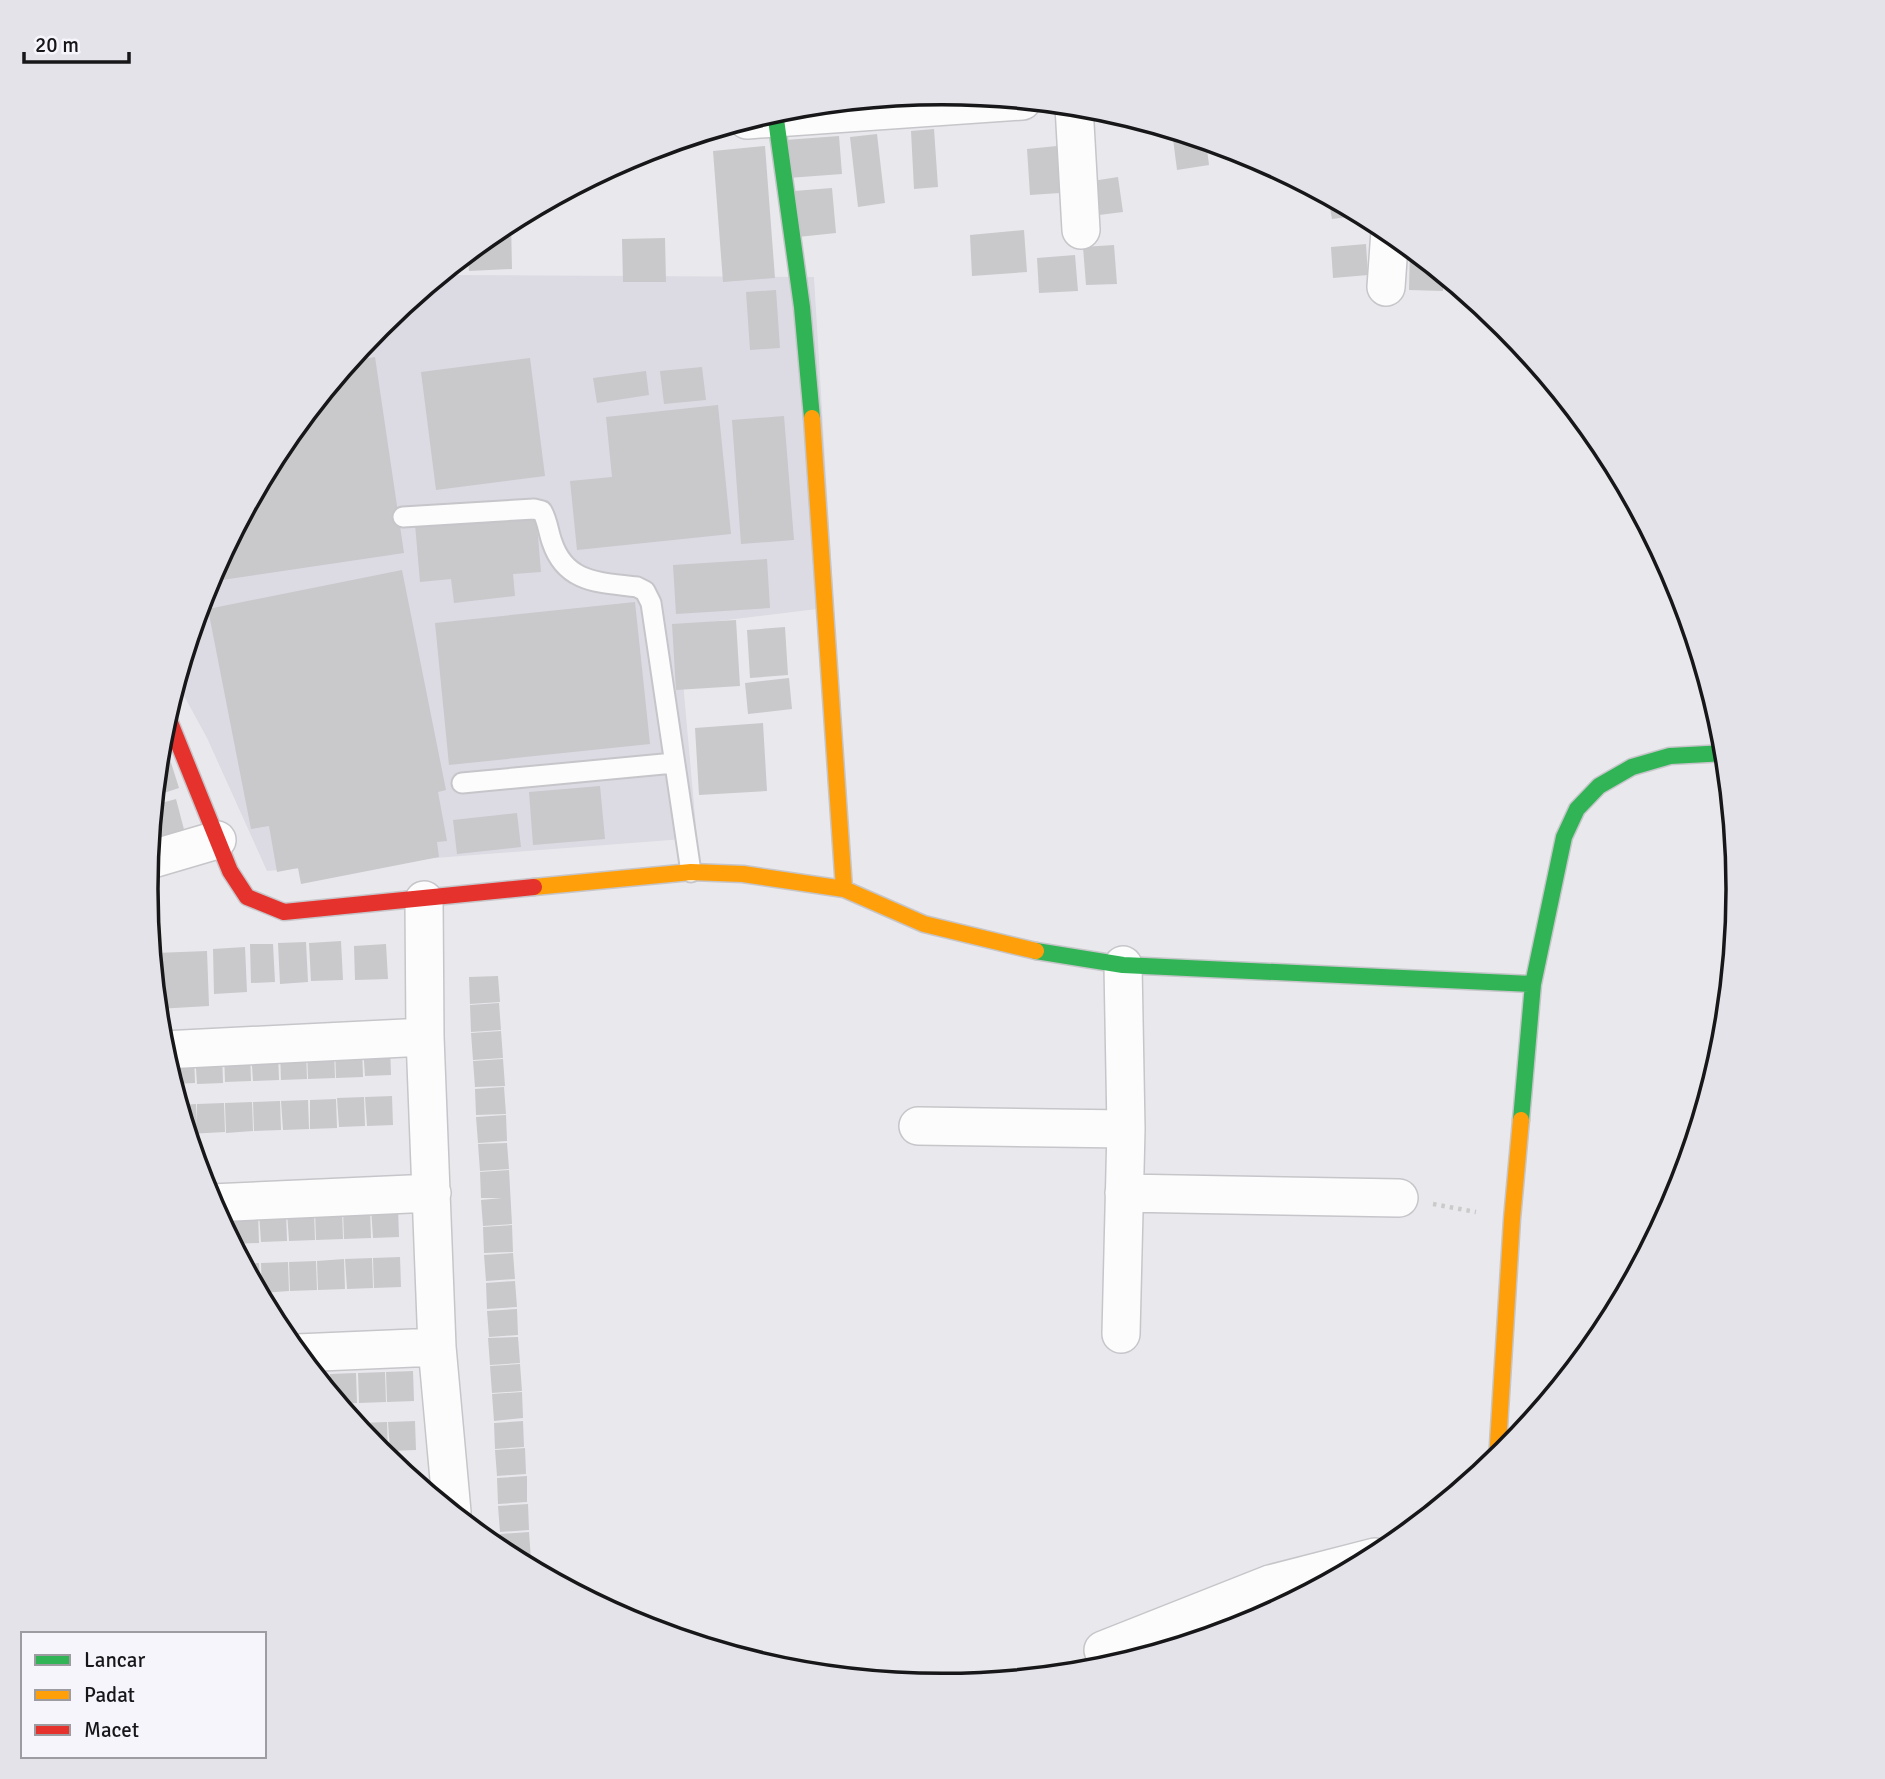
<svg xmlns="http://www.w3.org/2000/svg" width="1885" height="1779" font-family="Signika,sans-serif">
  <rect width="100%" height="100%" fill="#e9e9ed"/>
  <path fill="#dcdbe4" d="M441 275 814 277 834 607 678 626 697 838 267 871 207 738 177 683 207 584 280 447 379 326Z"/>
  <path fill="#c9c8cb" d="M934 129 938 187 914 189 911 131Z
    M1172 131 1206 141 1209 165 1177 170Z
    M877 134 885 203 858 207 850 137Z
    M839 136 842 174 788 178 785 140Z
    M765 146 775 278 723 282 713 151Z
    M1057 146 1060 193 1030 195 1027 149Z
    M1118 177 1123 212 1091 216 1086 182Z
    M832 188 836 233 798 237 794 191Z
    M1328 197 1363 215 1332 219Z
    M511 221 512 269 469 271 468 253 500 227Z
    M1024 230 1027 272 972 276 970 235Z
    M665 238 666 282H623L622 239Z
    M1366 244 1368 275 1333 278 1331 247Z
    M1114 245 1117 284 1086 285 1083 247Z
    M1410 247 1443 275V291L1409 290Z
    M1075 255 1078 291 1039 293 1037 258Z
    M776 290 780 348 750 350 746 292Z
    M375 357 404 553 208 582 280 447 350 361Z
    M530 358 545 476 436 490 421 372Z
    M702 367 706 400 664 404 660 371Z
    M646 371 649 395 597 403 593 378Z
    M718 405 731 534 577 550 570 481 612 477 606 417Z
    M784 416 794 540 741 544 732 420Z
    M536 513 541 572 513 574 515 596 454 603 451 579 420 582 415 524Z
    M767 559 770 608 676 614 673 565Z
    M402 570 446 790 438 792 447 841 437 842 439 857 301 884 298 868 277 872 269 826 251 829 208 609Z
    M635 602 650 744 449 765 435 623Z
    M736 620 740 686 676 690 672 624Z
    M785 627 788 675 750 678 747 630Z
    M789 678 792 709 748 714 745 683Z
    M763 723 767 791 699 795 695 728Z
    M168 753 179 788 155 796 159 756Z
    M600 786 605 839 533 845 529 792Z
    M176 799 186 837 150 847 154 805Z
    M517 813 521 847 457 854 453 820Z
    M341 941 343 980 311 981 309 943Z
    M306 942 308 982 280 984 278 943Z
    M250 944H273L275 982 251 983Z
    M386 944 388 979 355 980 354 946Z
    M245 947 247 992 214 994 213 949Z
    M207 951 209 1006 157 1009 155 953Z
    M498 976 500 1002 470 1004 469 977Z
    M499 1003 501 1030 471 1032 470 1005Z
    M501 1031 503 1058 473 1060 471 1033Z
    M390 1046 391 1075 365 1076 363 1047Z
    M362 1047 363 1077 336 1078 335 1048Z
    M334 1049 335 1078 308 1079 307 1050Z
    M306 1050 307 1079 281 1080 280 1051Z
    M278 1051 279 1080 253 1081 251 1052Z
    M250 1052 251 1081 225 1082 224 1053Z
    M222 1053 223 1083 197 1084 195 1054Z
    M194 1054 195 1083 173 1084 168 1068V1056Z
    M503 1059 505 1086 475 1087 473 1061Z
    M504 1087 506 1114 476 1115 475 1089Z
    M392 1096 393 1125 367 1126 365 1097Z
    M364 1097 365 1126 339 1127 337 1098Z
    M336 1099 337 1128 310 1129V1100Z
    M308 1100 309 1129 283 1130 281 1101Z
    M280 1101 281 1130 254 1131 253 1102Z
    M252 1102 253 1131 226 1133 225 1103Z
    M224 1103 225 1132 188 1134 179 1105 196 1104 197 1125V1104Z
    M506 1115 507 1141 478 1143 476 1117Z
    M507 1143 509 1169 480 1171 478 1144Z
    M509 1170 512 1224 483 1226 481 1200 502 1198H481L480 1172Z
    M398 1207 399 1237 373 1238 371 1208Z
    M370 1208 371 1238 344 1239 343 1209Z
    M342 1209 343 1239 316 1240 315 1210Z
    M314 1211 315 1240 289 1241 287 1212Z
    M286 1212 287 1241 261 1242 259 1213Z
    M258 1213 259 1243 233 1244 231 1214Z
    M230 1214 231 1240 217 1215Z
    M512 1225 513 1252 484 1253 483 1227Z
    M513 1253 515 1279 486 1281 484 1255Z
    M400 1257 401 1287 374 1288 373 1258Z
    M372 1258 373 1288 347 1289 345 1259Z
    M344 1259 345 1289 318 1290 317 1261Z
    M316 1261 317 1290 290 1291 289 1262Z
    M288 1262 289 1291 262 1293 261 1263Z
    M259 1263 261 1293H259L244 1264Z
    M515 1281 517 1307 487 1309 486 1283Z
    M517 1309 518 1335 489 1337 487 1311Z
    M518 1337 520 1363 490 1365 488 1338Z
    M520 1364 522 1391 492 1393 490 1366Z
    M413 1371 414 1401 387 1402 386 1372Z
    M385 1372 386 1402 359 1403 358 1373Z
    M356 1373 357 1403 339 1404 331 1394 330 1374Z
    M316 1375H329L330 1393 319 1380Z
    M522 1392 523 1418 494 1421 492 1394Z
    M415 1421 416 1450 390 1451 388 1422Z
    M523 1421 524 1447 495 1449 494 1423Z
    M387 1422 388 1452H378L361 1430 360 1423Z
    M525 1448 526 1474 497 1476 495 1450Z
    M527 1476V1502L498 1504 497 1478Z
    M528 1504 529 1530 500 1532 498 1506Z
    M529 1532 531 1559V1569L501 1553 500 1534Z"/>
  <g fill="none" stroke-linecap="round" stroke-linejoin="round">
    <g stroke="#c6c5c9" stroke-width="23">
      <path id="lane" d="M403 517 534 509 542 511C548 522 548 531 552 542 566 584 600 582 637 587L645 591 651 603 691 872
        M462 783 674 763"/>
    </g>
    <g stroke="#c6c5c9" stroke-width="40">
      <path id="street" d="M1074 106 1081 230
        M747 120 1022 101
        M1386 287 1390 231
        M149 860 217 840
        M424 900 425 1037 437 1347 452 1512
        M163 1050 425 1037
        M918 1126 1126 1129
        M1124 1193 1399 1198
        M211 1203 432 1193
        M1121 1334 1126 1129 1123 965
        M297 1353 437 1347
        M1103 1650 1270 1584 1375 1557"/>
    </g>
    <g stroke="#c6c5c9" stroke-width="19">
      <path id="fast" d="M775 112 802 307 812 418
        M1036 951 1123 965 1533 984
        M1521 1120 1533 984 1564 837 1577 809 1599 786 1632 767 1670 756 1726 753"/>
    </g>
    <g stroke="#c6c5c9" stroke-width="19">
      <path id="slow" d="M812 418 844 889
        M534 887 691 872 743 874 844 889 924 924 1036 951
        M1497 1460 1512 1219 1521 1120"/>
    </g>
    <g stroke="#c6c5c9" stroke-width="19">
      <path id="jam" d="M167 715 230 871 247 897 284 912 534 887"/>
    </g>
    <path stroke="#cacacb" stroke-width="4.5" stroke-dasharray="3.5 5" stroke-linecap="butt" d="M1433 1204 1476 1212"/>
    <use href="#lane" stroke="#fcfcfc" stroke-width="19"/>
    <use href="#street" stroke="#fcfcfc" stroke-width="37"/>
    <use href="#fast" stroke="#30b455" stroke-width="16"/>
    <use href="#slow" stroke="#ff9f0a" stroke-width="16"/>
    <use href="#jam" stroke="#e5322d" stroke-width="16"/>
  </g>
  <path d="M0 0H1885V1779H0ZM158 889a784 784 0 1 1 1568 0a784 784 0 1 1-1568 0Z" fill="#e4e3ea" fill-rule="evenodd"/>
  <path fill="none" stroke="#171719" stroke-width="3.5" d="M158 889a784 784 0 1 1 1568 0a784 784 0 1 1-1568 0Z"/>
  <rect x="21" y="1632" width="245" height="126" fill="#f6f5fc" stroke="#9d9ca1" stroke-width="2"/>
  <rect x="35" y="1655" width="35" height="10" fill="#30b455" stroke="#9d9ca1" stroke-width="2"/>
  <text x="84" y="1667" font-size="21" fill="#171719">Lancar</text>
  <rect x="35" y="1690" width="35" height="10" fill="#ff9f0a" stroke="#9d9ca1" stroke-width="2"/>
  <text x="84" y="1702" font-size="21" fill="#171719">Padat</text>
  <rect x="35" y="1725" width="35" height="10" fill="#e5322d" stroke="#9d9ca1" stroke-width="2"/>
  <text x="84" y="1737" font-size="21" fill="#171719">Macet</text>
  <path d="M24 52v10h105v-10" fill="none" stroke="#171719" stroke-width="3.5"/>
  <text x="35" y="52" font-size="21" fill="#171719" stroke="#f6f5fc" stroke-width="5" paint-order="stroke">20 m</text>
</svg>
